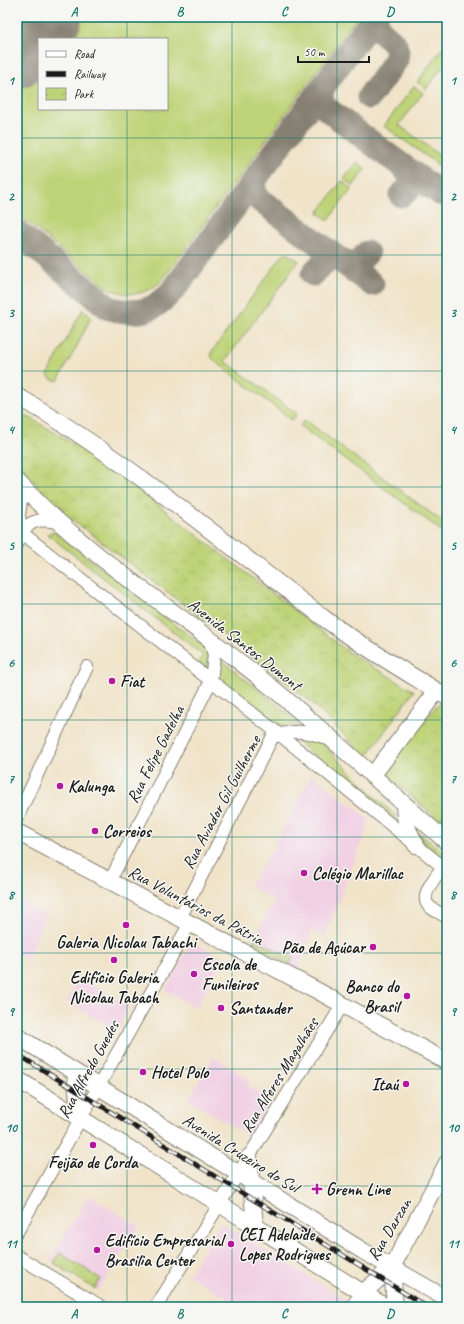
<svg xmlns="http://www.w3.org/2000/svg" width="464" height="1324" font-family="Caveat,sans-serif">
  <defs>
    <pattern id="park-crowns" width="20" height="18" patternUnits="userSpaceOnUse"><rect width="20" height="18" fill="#bed377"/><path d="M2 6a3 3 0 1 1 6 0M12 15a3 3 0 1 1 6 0" fill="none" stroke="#a3b566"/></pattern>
    <pattern id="garden-dots" width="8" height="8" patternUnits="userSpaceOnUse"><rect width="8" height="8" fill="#bed377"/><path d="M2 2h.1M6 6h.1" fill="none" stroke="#a3b566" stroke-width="1.8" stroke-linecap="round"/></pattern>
  </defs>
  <rect width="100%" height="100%" fill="#f6f6f2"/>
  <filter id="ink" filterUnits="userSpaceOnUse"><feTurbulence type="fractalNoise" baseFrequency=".025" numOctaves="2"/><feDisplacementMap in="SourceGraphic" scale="8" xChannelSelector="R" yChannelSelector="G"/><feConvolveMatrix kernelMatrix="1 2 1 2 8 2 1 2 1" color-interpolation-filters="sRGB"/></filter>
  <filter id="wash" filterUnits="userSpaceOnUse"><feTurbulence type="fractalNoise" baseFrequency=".012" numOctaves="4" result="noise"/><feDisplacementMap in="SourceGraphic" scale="16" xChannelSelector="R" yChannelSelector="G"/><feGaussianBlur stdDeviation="0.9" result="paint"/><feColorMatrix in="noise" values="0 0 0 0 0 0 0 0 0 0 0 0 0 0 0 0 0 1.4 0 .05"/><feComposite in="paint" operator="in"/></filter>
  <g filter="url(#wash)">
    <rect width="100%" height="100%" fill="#f0e3c8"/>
    <path fill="#f1d0e4" d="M312 774 370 820 325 937 312 931 298 969 251 945 274 901 249 886 271 852Z
      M17 900 27 904 26 906 46 913 28 960 17 954Z
      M195 943 223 958 196 1008 165 990 190 945Z
      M79 978 130 1006 117 1030 66 1002Z
      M214 1057 251 1080 247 1086 271 1101 249 1136 188 1099Z
      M89 1195 139 1226 99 1290 50 1260Z
      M221 1223 346 1300 342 1307H241L188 1275Z"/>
    <path fill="#bed377" stroke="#6d784a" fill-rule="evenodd" d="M50 17H357L163 279C147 296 127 298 106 287L17 213V56ZM39 39H167V109H39Z
      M447 42V61L426 89 417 82Z
      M414 86 423 93 399 125 447 161V171L384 126Z
      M357 162 366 169 353 186 344 179Z
      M342 181 352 189 328 220 318 213Z
      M285 252 299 261 225 361 297 414 292 420 216 362 212 358 211 353Z
      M83 309 91 317 78 344 58 381 51 379 48 375 50 370Z
      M305 420 447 525V535L300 426Z
      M54 532 208 650V669L198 663 203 655 47 534Z
      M220 659 303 726 279 725 219 678Z
      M292 737 319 740 376 798 396 816 399 823Z
      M411 827 445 854V856L442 858 413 835Z"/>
    <path fill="url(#park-crowns)" stroke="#6d784a" d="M17 410 100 460 351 654 414 691 366 757 309 700 65 514 17 465Z
      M440 704 447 708V827L389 777 386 769 436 706Z"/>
    <path fill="url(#garden-dots)" stroke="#6d784a" d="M254 939 293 958 290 964 251 945Z
      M60 1253 101 1279 95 1289 54 1263Z"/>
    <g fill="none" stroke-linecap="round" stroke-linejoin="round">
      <path stroke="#868072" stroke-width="25" d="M323 87C320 96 320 102 327 109L386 154 440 193
        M369 97 396 60 397 52 395 45C388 35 375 32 376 17
        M258 175C252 184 252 192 260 200L372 284
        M401 195C403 193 407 191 409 189 415 181 409 174 404 168
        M17 232 109 308C143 317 157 310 178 284L374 17
        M339 259 350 264 357 263 367 253
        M313 274C318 266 327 264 330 255L328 251"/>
      <path stroke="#868072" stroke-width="64" d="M17 56 50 17"/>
    </g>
  </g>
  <g filter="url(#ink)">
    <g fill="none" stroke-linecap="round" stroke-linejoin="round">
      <g stroke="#868072" stroke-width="14">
        <path id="minor" d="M17 529 279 734 443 867
          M21 532 19 515 23 487
          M17 543C25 521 37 517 60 523
          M17 818 87 667
          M447 862C440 871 419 894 428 905 433 911 441 913 447 917
          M110 881 211 681 214 655 209 638
          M180 918 272 738C292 728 308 731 328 739
          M17 1232 190 923
          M17 1256 102 1307
          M156 1307 343 1004"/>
      </g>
      <g stroke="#868072" stroke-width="18">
        <path id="major" d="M17 396C62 421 104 451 145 481 206 526 265 573 325 619 364 648 406 672 447 697
          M17 481C91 561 187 617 270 686 331 736 388 791 447 842
          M372 776 437 691
          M404 805C405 823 407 829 416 845
          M17 832 316 990 447 1062
          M17 1036 363 1251 447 1299
          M75 1072 80 1118
          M17 1079 386 1307
          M249 1157 255 1226
          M392 1267 395 1307
          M354 1307 363 1293 392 1267 447 1163"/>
      </g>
      <use href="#minor" stroke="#fff" stroke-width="12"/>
      <use href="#major" stroke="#fff" stroke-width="16"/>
      <g stroke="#1c1c1c" stroke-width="4.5">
        <path id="rail" d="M17 1054 427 1307"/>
      </g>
      <use href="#rail" stroke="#f6f6f2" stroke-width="3" stroke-dasharray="9" stroke-linecap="butt"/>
    </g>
  </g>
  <path fill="none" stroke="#0f766e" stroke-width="1" stroke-opacity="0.55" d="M127 17V39M232 17V1307M337 17V1307M127 109V1307M17 138H447M17 255H447M17 371H447M17 487H447M17 604H447M17 720H447M17 837H447M17 953H447M17 1069H447M17 1186H447"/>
  <g fill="#b5179e" stroke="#f6f6f2" stroke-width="1.5">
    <circle cx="112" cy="681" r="4"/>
    <circle cx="60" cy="786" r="4"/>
    <circle cx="95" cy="831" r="4"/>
    <circle cx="304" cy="873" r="4"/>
    <circle cx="126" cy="925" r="4"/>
    <circle cx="373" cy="947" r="4"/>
    <circle cx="114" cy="960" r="4"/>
    <circle cx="194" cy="974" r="4"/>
    <circle cx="407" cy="996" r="4"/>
    <circle cx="221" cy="1008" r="4"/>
    <circle cx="143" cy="1072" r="4"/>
    <circle cx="406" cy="1084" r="4"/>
    <circle cx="93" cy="1145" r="4"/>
    <path d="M315 1183h4v4h4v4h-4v4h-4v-4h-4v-4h4z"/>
    <circle cx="231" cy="1244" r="4"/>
    <circle cx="97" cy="1250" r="4"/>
  </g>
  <g text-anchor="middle" stroke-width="3" stroke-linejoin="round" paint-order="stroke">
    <g font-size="17" fill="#1c1c1c" stroke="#f6f6f2">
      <text transform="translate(245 644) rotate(38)" y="6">Avenida Santos Dumont</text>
      <text transform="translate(155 754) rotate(-63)" y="6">Rua Felipe Gadelha</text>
      <text transform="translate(221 802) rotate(-62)" y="6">Rua Aviador Gil Guilherme</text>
      <text transform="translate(196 905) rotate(28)" y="6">Rua Voluntários da Pátria</text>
      <text transform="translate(88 1069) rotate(-61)" y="6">Rua Alfredo Guedes</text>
      <text transform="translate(279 1075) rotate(-58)" y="6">Rua Alferes Magalhães</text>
      <text transform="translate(241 1153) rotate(32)" y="6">Avenida Cruzeiro do Sul</text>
      <text transform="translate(389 1229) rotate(-59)" y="6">Rua Darzan</text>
    </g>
    <g font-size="17" font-weight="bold" fill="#1c1c1c" stroke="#f6f6f2" text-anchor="start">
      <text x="120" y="687">Fiat</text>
      <text x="68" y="792">Kalunga</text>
      <text x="103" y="837">Correios</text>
      <text x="312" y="879">Colégio Marillac</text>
      <text x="126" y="948" text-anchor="middle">Galeria Nicolau Tabachi</text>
      <text x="365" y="953" text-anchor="end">Pão de Açúcar</text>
      <text x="202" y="970">Escola de<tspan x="202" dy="20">Funileiros</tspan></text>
      <text x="114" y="983" text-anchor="middle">Edifício Galeria<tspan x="114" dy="20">Nicolau Tabach</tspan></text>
      <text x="399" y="992" text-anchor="end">Banco do<tspan x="399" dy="20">Brasil</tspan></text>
      <text x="229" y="1014">Santander</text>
      <text x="151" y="1078">Hotel Polo</text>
      <text x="398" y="1090" text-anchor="end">Itaú</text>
      <text x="93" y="1168" text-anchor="middle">Feijão de Corda</text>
      <text x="326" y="1195">Grenn Line</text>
      <text x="239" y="1240">CEI Adelaide<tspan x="239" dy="20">Lopes Rodrigues</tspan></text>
      <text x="105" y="1246">Edifício Empresarial<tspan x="105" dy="20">Brasilia Center</tspan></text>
    </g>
  </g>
  <rect width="464" height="1324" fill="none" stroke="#f6f6f2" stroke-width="44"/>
  <rect x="38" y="38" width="130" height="72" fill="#f6f6f2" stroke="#9f9f9c"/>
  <rect x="46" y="51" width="20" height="6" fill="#ffffff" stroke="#9f9f9c"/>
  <text x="74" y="58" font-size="12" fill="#1c1c1c">Road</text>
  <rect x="46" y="71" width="20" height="6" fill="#1c1c1c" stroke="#9f9f9c"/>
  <text x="74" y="78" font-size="12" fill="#1c1c1c">Railway</text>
  <rect x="46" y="88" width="20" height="12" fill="url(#park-crowns)" stroke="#9f9f9c"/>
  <text x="74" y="98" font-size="12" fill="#1c1c1c">Park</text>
  <path d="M298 56v6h71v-6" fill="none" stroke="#1c1c1c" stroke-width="2"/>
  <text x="304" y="56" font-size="12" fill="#1c1c1c" stroke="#f6f6f2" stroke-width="3" paint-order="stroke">50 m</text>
  <rect x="22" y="22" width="420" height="1280" fill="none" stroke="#0f766e" stroke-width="1.5"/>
  <g font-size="13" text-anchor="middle" font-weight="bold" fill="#0f766e">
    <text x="74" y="16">A</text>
    <text x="180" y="16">B</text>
    <text x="284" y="16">C</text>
    <text x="390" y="16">D</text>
    <text x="11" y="85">1</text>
    <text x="453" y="85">1</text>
    <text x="11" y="201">2</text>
    <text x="453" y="201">2</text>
    <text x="11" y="317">3</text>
    <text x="453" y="317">3</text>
    <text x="11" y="434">4</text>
    <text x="453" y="434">4</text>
    <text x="11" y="550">5</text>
    <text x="453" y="550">5</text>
    <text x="11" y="667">6</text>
    <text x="453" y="667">6</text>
    <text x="11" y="783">7</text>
    <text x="453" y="783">7</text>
    <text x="11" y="899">8</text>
    <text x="453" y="899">8</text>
    <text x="11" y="1016">9</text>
    <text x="453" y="1016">9</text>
    <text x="11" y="1132">10</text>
    <text x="453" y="1132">10</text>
    <text x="11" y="1248">11</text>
    <text x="453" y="1248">11</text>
    <text x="74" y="1318">A</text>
    <text x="180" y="1318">B</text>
    <text x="284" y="1318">C</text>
    <text x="390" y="1318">D</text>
  </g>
</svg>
